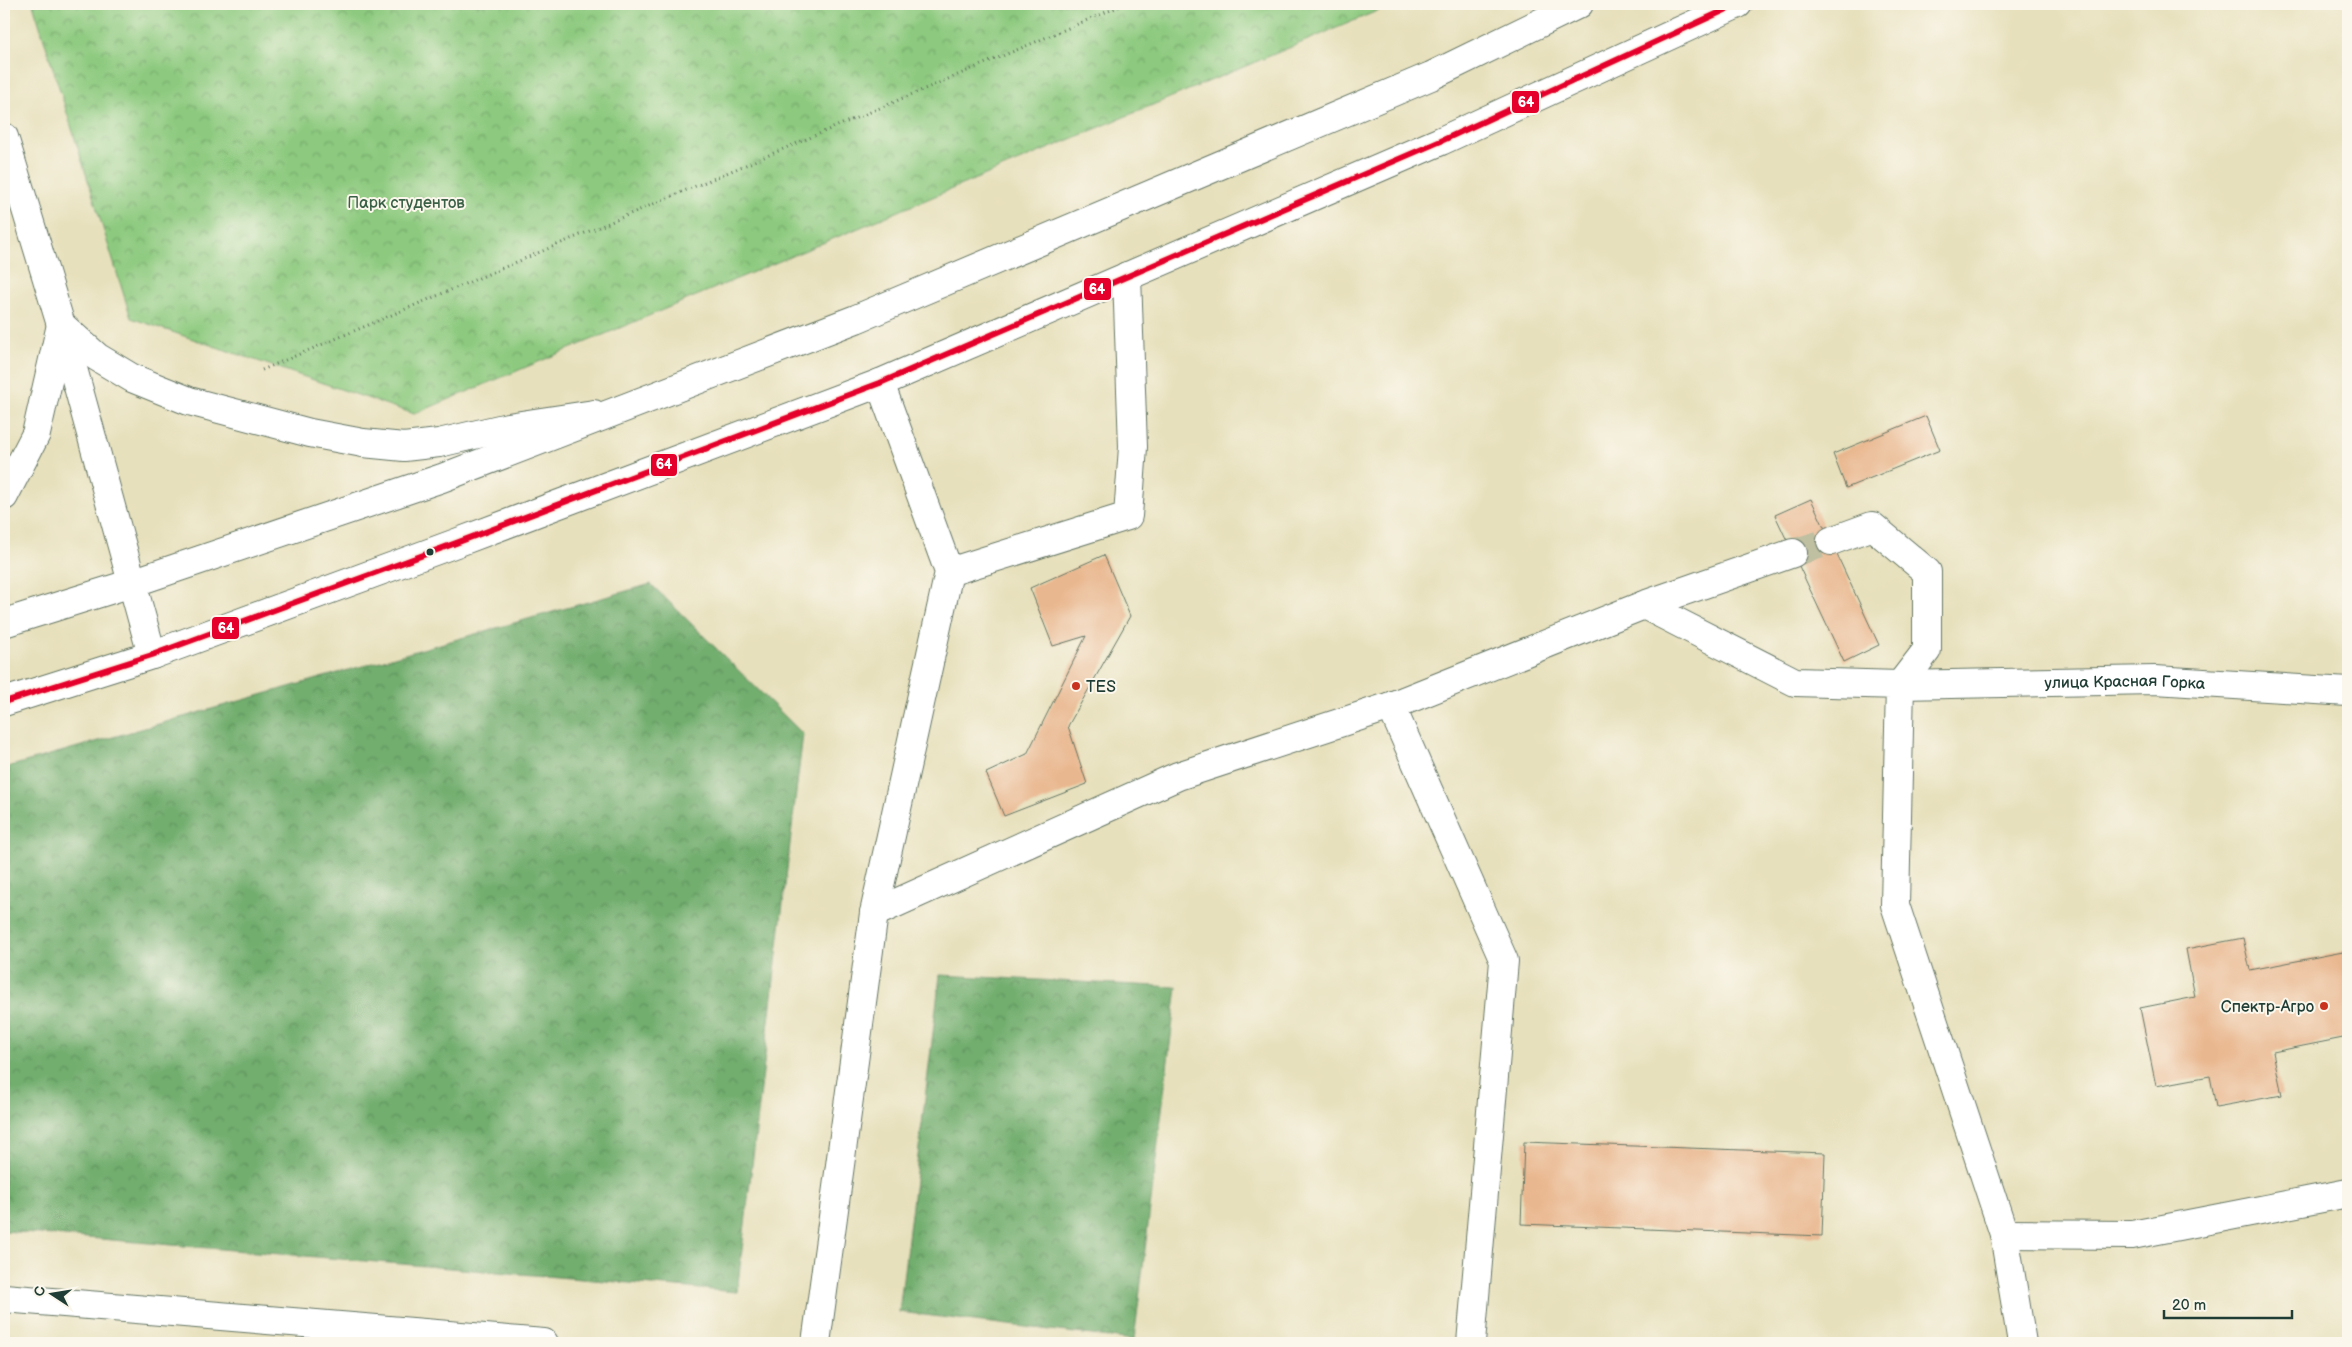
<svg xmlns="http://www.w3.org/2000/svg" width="2352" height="1347" font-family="'Balsamiq Sans',sans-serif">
  <defs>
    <pattern id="forest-crowns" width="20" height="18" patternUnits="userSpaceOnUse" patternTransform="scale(1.25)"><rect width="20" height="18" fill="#72ae6e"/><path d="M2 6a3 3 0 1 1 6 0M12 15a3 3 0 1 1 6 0" fill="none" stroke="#5d8f5b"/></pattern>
    <pattern id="park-crowns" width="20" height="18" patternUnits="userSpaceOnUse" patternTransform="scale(1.25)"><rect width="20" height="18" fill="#8dca7f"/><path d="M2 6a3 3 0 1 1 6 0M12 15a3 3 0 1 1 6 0" fill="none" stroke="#73a569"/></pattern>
  </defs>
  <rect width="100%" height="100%" fill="#fbf7ec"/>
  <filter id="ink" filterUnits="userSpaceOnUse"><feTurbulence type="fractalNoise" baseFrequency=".02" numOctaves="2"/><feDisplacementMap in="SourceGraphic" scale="10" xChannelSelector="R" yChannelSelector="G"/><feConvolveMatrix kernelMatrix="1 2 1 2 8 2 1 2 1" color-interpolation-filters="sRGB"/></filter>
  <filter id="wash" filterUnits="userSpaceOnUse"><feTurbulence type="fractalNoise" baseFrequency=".0096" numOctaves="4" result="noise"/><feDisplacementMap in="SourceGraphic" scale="20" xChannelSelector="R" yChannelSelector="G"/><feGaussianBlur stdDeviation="1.12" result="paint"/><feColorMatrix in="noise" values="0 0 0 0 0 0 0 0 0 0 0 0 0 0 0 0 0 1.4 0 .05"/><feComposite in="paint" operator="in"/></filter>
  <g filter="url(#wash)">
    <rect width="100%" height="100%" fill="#e7e0bc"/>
    <path fill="url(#forest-crowns)" stroke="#487651" d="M651 584 803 734 737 1292 4 1231V768Z
      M940 975 1177 987 1134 1340 899 1312Z"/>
    <path fill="url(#park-crowns)" stroke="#56845a" d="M33 4H1394L414 414 131 318Z"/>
    <g id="blocks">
      <path fill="#e9b78f" d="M1926 416 1940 450 1846 488 1833 454Z
        M1811 499 1879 645 1844 662 1775 515Z
        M1104 555 1130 616 1068 726 1087 784 1004 816 986 773 1027 754 1086 636 1053 646 1030 588Z
        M2243 938 2250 970 2348 951V1037L2273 1052 2282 1095 2216 1107 2210 1076 2156 1086 2140 1008 2195 997 2186 949Z
        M1524 1142 1825 1153 1822 1236 1521 1224Z"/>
    </g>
  </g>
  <g filter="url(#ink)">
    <use href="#blocks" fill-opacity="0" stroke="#657664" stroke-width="1"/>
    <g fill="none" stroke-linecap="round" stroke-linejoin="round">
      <path stroke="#bfbfa1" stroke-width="28" stroke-dasharray="28 14" stroke-linecap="butt" d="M1793 553 1831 541"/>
      <g stroke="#657664" stroke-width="30">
        <g id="minor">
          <path d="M4 137 61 325 152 655"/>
          <path d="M61 325 97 357 132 378 189 401 310 433 363 443 404 447 439 443 508 427 594 414"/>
          <path d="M4 496 36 434 60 329"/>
          <path d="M1831 541 1872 526 1927 572V650L1900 685"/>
          <path d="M949 572 1128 516 1133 447 1127 276"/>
          <path d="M1644 605 1793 553"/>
          <path id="s1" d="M1900 685 2155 680 2348 692"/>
          <path d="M1391 706 1504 961 1471 1343"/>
          <path d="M874 913 1178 776 1391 706 1644 605 1795 682 1900 685 1895 905 2004 1234 2022 1343"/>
          <path d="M2004 1234 2132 1235 2348 1193"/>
          <path d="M4 1298 544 1343"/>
          <path d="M816 1343 874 913 949 572 880 383"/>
        </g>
      </g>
      <g stroke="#657664" stroke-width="30">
        <path id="major" d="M4 623 132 583 442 478 856 319 1431 76 1579 4
          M4 702 152 655 456 543 880 383 1441 141 1738 4"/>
      </g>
      <path stroke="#657664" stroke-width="3" stroke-dasharray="1 4" stroke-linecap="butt" d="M262 370 1125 4"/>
      <use href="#minor" stroke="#fff" stroke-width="28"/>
      <use href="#major" stroke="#fff" stroke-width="28"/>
      <g stroke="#fbf7ec" stroke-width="10">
        <path id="bus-1" d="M4 702 152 655 456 543 880 383 1441 141 1738 4"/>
      </g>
      <use href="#bus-1" stroke="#e4002b" stroke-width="6"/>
    </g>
  </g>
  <circle fill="#1f3d34" stroke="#fbf7ec" stroke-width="2" cx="430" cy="552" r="4.5"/>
  <g fill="#c8321e" stroke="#fbf7ec" stroke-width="2">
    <circle cx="1076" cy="686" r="5"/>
    <circle cx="2324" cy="1006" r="5"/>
  </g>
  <g text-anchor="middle" stroke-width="4" stroke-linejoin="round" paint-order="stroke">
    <g font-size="16" fill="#3a6047" stroke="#fbf7ec">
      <text x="406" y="208">Парк студентов</text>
    </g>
    <g font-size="16" fill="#1f3d34" stroke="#fbf7ec">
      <text dy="6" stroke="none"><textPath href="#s1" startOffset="225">улица Красная Горка</textPath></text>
    </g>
    <g font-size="16" fill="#1f3d34" stroke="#fbf7ec" text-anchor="start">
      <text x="1086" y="692">TES</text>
      <text x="2314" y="1012" text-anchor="end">Спектр-Агро</text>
    </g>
  </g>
  <g stroke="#fbf7ec" stroke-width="2">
    <rect x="1511" y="90" width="29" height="24" rx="5" fill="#e4002b"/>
    <rect x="1083" y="277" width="29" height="24" rx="5" fill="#e4002b"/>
    <rect x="650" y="453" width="28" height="24" rx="5" fill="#e4002b"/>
    <rect x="211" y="616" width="29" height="24" rx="5" fill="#e4002b"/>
  </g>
  <g font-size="14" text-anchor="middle" font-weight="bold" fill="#fff">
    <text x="1526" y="107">64</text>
    <text x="1097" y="294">64</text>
    <text x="664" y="469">64</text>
    <text x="226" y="633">64</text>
  </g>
  <rect width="2352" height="1347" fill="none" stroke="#fbf7ec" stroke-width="20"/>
  <g transform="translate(52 1294) rotate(282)" stroke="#fbf7ec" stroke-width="4" paint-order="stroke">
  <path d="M0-4L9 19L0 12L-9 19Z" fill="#1f3d34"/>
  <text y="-8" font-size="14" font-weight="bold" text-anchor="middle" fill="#1f3d34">С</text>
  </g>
  <path d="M2164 1310v8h128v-8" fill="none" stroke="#1f3d34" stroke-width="2.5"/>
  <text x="2172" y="1310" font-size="15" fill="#1f3d34" stroke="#fbf7ec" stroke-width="4" paint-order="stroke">20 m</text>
</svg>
